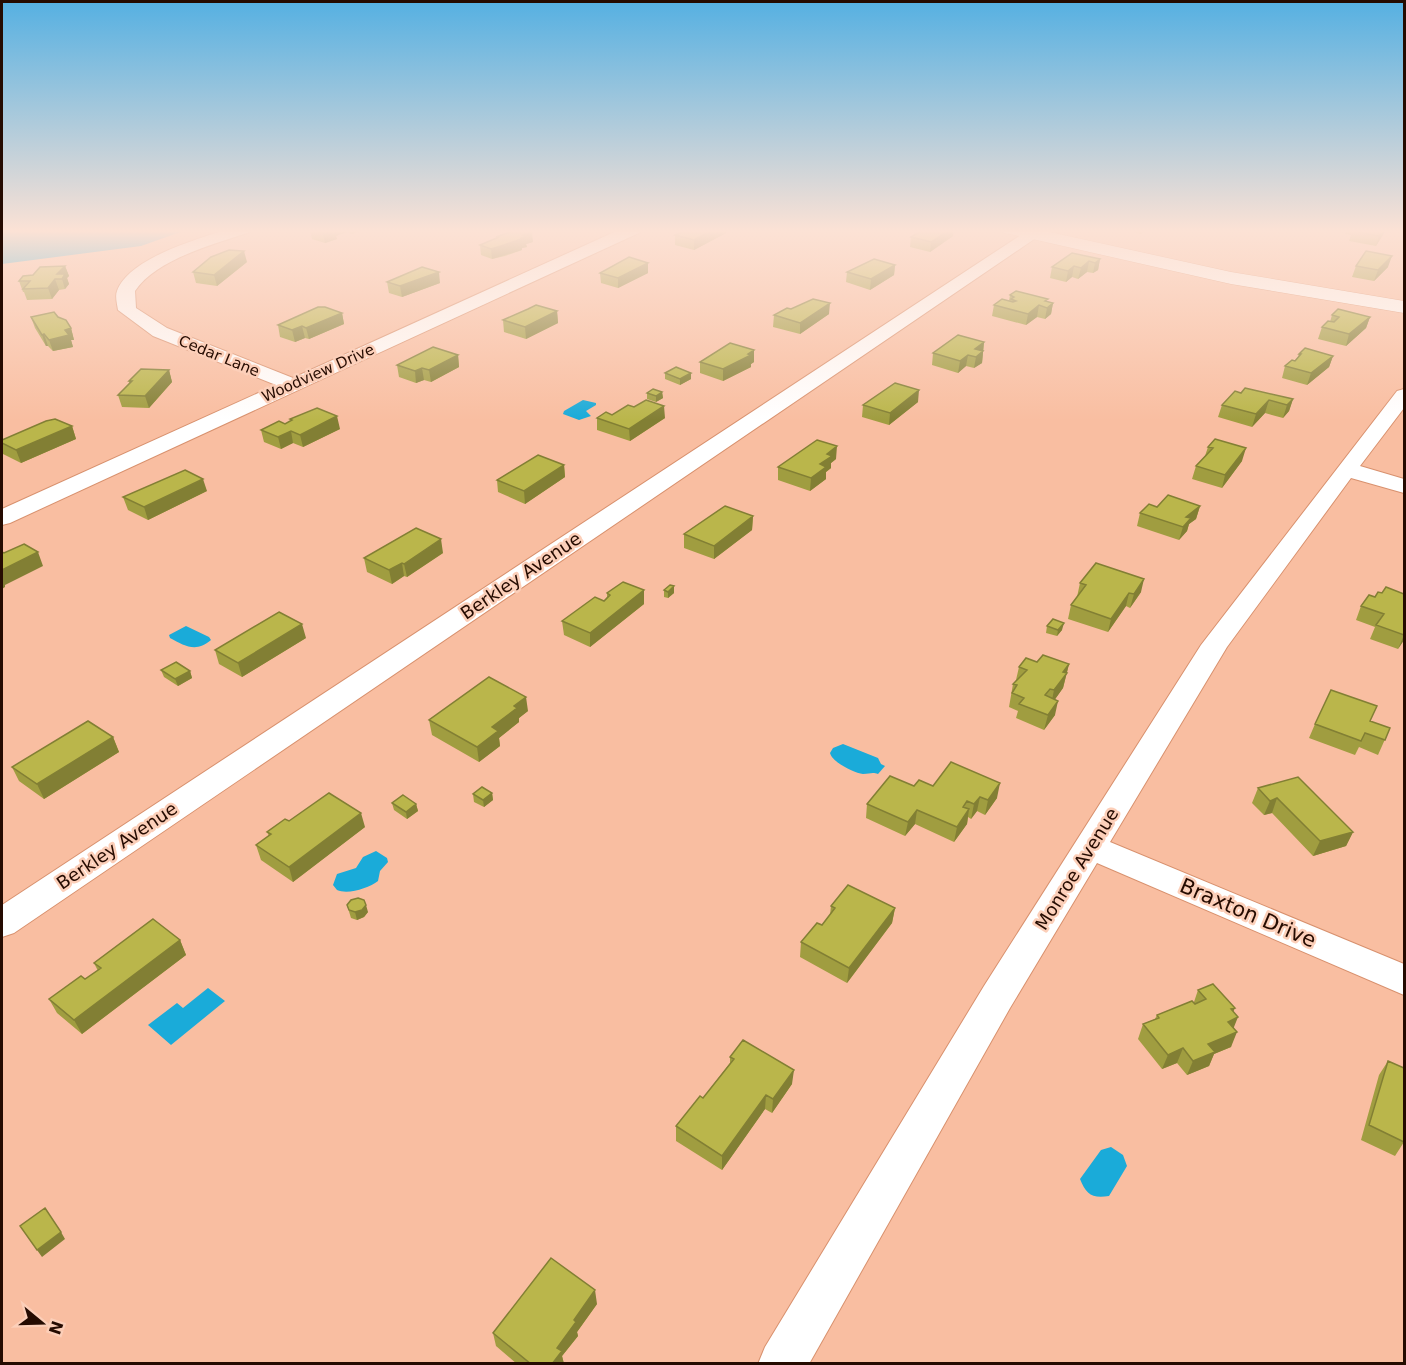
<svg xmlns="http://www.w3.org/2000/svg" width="1406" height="1365" font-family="'DejaVu Sans',sans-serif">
  <rect width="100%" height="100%" fill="#f9bea1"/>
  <path fill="#1aabd9" d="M189 229 141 246 2 264V230L4 229Z
    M583 400 596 403V405L586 411 591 416 579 420 563 414 564 411Z
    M186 626 209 637 211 640C196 653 185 646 170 638L169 635Z
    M843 744 878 758 881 764 885 766 878 774C872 772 870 774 863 774 854 773 832 762 830 753L833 748Z
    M376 851 387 858 388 862 380 871 378 881C369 888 348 895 337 890L333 885 337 874 356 868 363 857Z
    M208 988 225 1001 171 1045 148 1025 177 1003 183 1008Z
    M1111 1147 1123 1155 1127 1166 1109 1196C1092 1199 1086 1194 1080 1179L1101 1150Z"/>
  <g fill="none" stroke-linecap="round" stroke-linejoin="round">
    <g stroke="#d8916e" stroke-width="2">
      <path id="street" d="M228 229H252L250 232C215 244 156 259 135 291L136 308 167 328 293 378 621 229H643L641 232 10 523 2 525V509L276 385 153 336 118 310C117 304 115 296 117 291 129 258 198 239 228 229Z
        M1030 229H1049L14 933 2 937V905Z
        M1404 389V408L1360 466 1404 479V493L1351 478 1227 647 1110 842 1404 964V995L1097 863 1010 1008 809 1364H758L765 1347 984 986 1201 645 1397 391Z"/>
    </g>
    <g stroke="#d8916e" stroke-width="1">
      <path id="secondary" d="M1001 229H1036L1231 272 1404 301V313L1231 284 1010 234 1004 233Z"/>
    </g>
    <use href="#street" fill="#fff" fill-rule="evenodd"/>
    <use href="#secondary" fill="#fff" fill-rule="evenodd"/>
  </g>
  <path fill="#a09d40" d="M310 229H364L352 234 347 232 340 234 336 236 337 239 325 243 312 239Z
    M689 229H726V233L694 250 675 245V235Z
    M1120 229H1147L1141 234Z
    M1347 229H1386L1384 233 1376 246 1349 241 1351 235 1345 234Z
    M953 236 930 252 910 247 911 237Z
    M496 237 533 242 526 244 527 247 522 248V250L505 256 492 259 481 255 480 245 497 238Z
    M1100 259 1098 270 1093 273 1087 272 1078 279 1072 277 1066 282 1050 278 1052 267Z
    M247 262 217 286 196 283 193 272Z
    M648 263V273L618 288 601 283 600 273Z
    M895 265 894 275 870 290 846 282 847 272Z
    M65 266 69 276 67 278 69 284 65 289 59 290 52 299 27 300 24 292H23L19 281Z
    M1356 266 1388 267 1374 281 1352 277Z
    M387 282 440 283 402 297 389 293Z
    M1010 295 1053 303 1051 314 1045 319 1037 317 1026 325 992 316 994 305 1009 301Z
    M791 309 829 314 800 334 773 327 774 315Z
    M557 311 558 323 526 339 504 332 503 320Z
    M342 313 344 324 309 339 305 338 295 342 280 337 278 325Z
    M1332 315 1370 317 1366 328 1346 346 1318 339 1322 327 1330 322Z
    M31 317H58L71 328 74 340H71L73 347 53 351 48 346H46L35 328Z
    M984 342 982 363 974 368 966 366 958 373 932 365 933 353Z
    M1299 354 1333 356 1329 367 1307 385 1282 378 1285 366 1295 361 1298 357Z
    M458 355 459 367 431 382 424 380 416 383 399 377 397 365Z
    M700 362H754L751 364V367L723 381 700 373Z
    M169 370 172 382 149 408 122 407 118 395 129 383V381Z
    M665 373H691V379L680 385 665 379Z
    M662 392 663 398 656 402 647 399V393Z
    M1241 393 1293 399 1289 411 1283 418 1265 413 1252 427 1218 417 1222 405Z
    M918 402 889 425 862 417 863 405Z
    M597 418H665L630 441 597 430Z
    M290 419 340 429 303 447 293 443 281 449 264 442 261 430 285 424 291 421Z
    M72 426 76 439 21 463 3 454 2 449V440Z
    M1208 447 1242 461 1222 488 1192 479 1196 466 1205 456Z
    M836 459 831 463V468L826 472V479L810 491 778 480V467Z
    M564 465 565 477 525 504 498 492 497 480Z
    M207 491 148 520 128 510 123 497Z
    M1200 506 1196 519 1189 524 1187 531 1179 540 1137 526 1140 513 1157 507Z
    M753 516 752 530 714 559 684 548V534Z
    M443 553 407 577 404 576 392 584 367 572 364 558Z
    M1080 583 1141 592 1130 608 1126 606 1108 632 1068 619 1071 605 1077 597Z
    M644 590V604L590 647 564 635 562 621 604 601 607 597V593Z
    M664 590 674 593 668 598 664 597Z
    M1382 593 1404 594V640L1398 649 1370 639 1375 627 1356 620 1361 606Z
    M1047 626 1062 630 1057 636 1046 633Z
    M306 638 242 677 219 664 215 650Z
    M1037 662 1069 664 1063 688 1055 699V715L1044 730 1016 718 1018 711 1009 707 1013 684 1016 680 1019 667Z
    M161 670 190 671 192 678 178 686 164 677Z
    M528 711 519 718V722L499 738 500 746 479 762 432 735 429 720Z
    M1370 721 1390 728 1378 755 1359 747 1355 755 1309 738 1315 724Z
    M113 737 119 752 44 799 19 781 12 767Z
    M914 786H933L997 798 985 815 977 811 971 819 968 817 967 824 954 842 915 824 905 836 866 818 867 804Z
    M1258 788 1353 832 1346 846 1313 856 1272 813 1264 815 1252 803Z
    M492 793 493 800 484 807 474 802 473 794Z
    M392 803 416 804 418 811 407 819 394 810Z
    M289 821 365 827 293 882 261 860 256 845 269 836 267 832Z
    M347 905 368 912 364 917 357 920 351 918Z
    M831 906 895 908 892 923 847 983 800 957 801 942 822 925 830 915Z
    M180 940 186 955 82 1034 57 1013 49 999 85 979 98 971 94 963Z
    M1198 990 1233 1012 1234 1028 1231 1047 1214 1054 1209 1066 1187 1075 1177 1063 1162 1069 1138 1039 1143 1024 1155 1019 1157 1015 1194 1002Z
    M730 1057 792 1084 772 1113 765 1109 722 1170 676 1141V1126L703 1098 730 1063Z
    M1388 1061 1404 1142 1395 1156 1361 1140 1379 1075Z
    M597 1304 577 1332 578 1336 562 1356 564 1364H517L496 1346 493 1333Z"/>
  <path fill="#827f34" d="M331 229H346L347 232 336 236 337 239 325 243 323 233Z
    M351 229H364L352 234Z
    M714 229H726V233L694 250V240Z
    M950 229H954L953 236 930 252 931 242Z
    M1384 229H1386L1384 233 1376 246 1379 236Z
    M532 232 533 242 526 244 527 247 522 248V250L492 259 491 249Z
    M244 251 247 262 217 286 214 275Z
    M1392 256 1388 267 1374 281 1378 270Z
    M1100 259 1098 270 1093 273 1095 263Z
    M1089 261 1087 272 1078 279 1081 268Z
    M648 263V273L618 288V278Z
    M895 265 894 275 870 290 871 279Z
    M65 266 69 276 67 278 69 284 65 289 62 279 57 274Z
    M1074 266 1072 277 1066 282 1068 271Z
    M439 272 440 283 402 297 400 286Z
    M55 279 59 290 52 299 48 288Z
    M830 303 829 314 800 334V323Z
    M1053 303 1051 314 1045 319 1047 308Z
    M1039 305 1037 317 1026 325 1028 314Z
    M557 311 558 323 526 339 525 327Z
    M342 313 344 324 309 339 306 328Z
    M1370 317 1366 328 1346 346 1349 334Z
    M302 326 305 338 295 342 292 330Z
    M71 328 74 340H71L73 347 53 351 49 340 65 330Z
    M44 334 48 346H46L42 335Z
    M984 342 982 363 974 368 976 357 975 349Z
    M754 350V362L751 364V367L723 381V369Z
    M458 355 459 367 431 382 429 370Z
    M968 355 966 366 958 373 960 361Z
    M1333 356 1329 367 1307 385 1311 373Z
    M422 368 424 380 416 383 415 371Z
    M169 370 172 382 149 408 145 396Z
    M691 373V379L680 385V379Z
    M919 390 918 402 889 425 890 413Z
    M662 392 663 398 656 402V396Z
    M1293 399 1289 411 1283 418 1287 405Z
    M1269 400 1265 413 1252 427 1256 414Z
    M664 406 665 418 630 441 629 429Z
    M337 416 340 429 303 447 300 435Z
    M72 426 76 439 21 463 16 450Z
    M291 431 293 443 281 449 278 437Z
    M837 446 836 459 831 463V468L826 472V479L810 491 811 478 827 454Z
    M1246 448 1242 461 1222 488 1225 475Z
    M564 465 565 477 525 504 524 491Z
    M203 479 207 491 148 520 144 507Z
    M1200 506 1196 519 1189 524 1187 531 1179 540 1186 517Z
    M753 516 752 530 714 559V546Z
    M441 539 443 553 407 577 404 564Z
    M38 552 43 566 5 585V587L2 589V570Z
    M402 563 404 576 392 584 389 570Z
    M1144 579 1141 592 1130 608 1134 594Z
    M674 586V593L668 598V592Z
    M644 590V604L590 647V633Z
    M1129 593 1126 606 1108 632 1111 619Z
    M1064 623 1062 630 1057 636 1058 630Z
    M302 624 306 638 242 677 238 663Z
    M1404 635V640L1398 649Z
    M1069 664 1063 688 1051 705 1054 690 1063 672Z
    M190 671 192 678 178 686 175 679Z
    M526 697 528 711 519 718V722L499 738 500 746 479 762 477 747 492 727 514 706Z
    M1058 701 1055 715 1044 730 1048 715Z
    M113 737 119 752 44 799 37 784Z
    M1000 783 997 798 985 815 988 800Z
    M492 793 493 800 484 807 483 800Z
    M980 797 977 811 971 819 974 804Z
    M1277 798 1272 813 1264 815 1270 801Z
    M416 804 418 811 407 819 406 812Z
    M969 809 967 824 954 842 957 827Z
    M917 810 915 824 905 836 908 822Z
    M361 813 365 827 293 882 289 867Z
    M1353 832 1346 846 1313 856 1320 841Z
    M366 905 368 912 364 917 357 920 355 912Z
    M895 908 892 923 847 983 849 968Z
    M180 940 186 955 82 1034 74 1020Z
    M1235 1008 1229 1021 1238 1017 1232 1032 1222 1036 1231 1009Z
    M1237 1032 1231 1047 1214 1054 1209 1066 1187 1075 1193 1061 1208 1044Z
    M1183 1048 1177 1063 1162 1069 1168 1055Z
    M794 1070 792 1084 772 1113 773 1099Z
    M766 1095 765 1109 722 1170V1156Z
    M61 1232 65 1239 42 1257 37 1250Z
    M595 1290 597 1304 577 1332 578 1336 562 1356 564 1364H552L557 1348 574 1320Z"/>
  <path fill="#bab64b" stroke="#827f34" stroke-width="1.5" d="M312 229H333L323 233Z
    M518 229H524L532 232 523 235 526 236 520 239H521L504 245 491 249 480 245 499 237H496Z
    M689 229H714L694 240 675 235Z
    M924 229H950L931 242 911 237Z
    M1353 229H1384L1379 236 1352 231Z
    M229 250 244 251 214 275 193 272 211 257Z
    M1366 251 1392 256 1378 270 1356 266Z
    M1072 253 1100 259 1095 263 1089 261 1081 268 1074 266 1068 271 1052 267Z
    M629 257 648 263 618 278 600 273Z
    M874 259 895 265 871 279 847 272Z
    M65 266 57 274H65L62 279H55L48 288 23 289 30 281H19L23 276 33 275 40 267Z
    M422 267 439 272 400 286 387 282Z
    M1016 291 1048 299 1045 301 1053 303 1047 308 1039 305 1028 314 994 305 1002 299 1013 302 1016 301 1011 299 1014 297 1010 295Z
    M813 299 830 303 800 323 774 315 787 308 791 309Z
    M536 305 557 311 525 327 503 320 528 309Z
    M318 307H325L342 313 306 328 302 326 292 330 278 325Z
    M1338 309 1370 317 1349 334 1322 327 1328 321 1334 322 1339 317 1332 315Z
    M54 312 58 317 66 320 71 328 65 330 69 335 49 340 44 334 42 335 31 317Z
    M958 335 984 342 975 349 983 351 976 357 968 355 960 361 933 353Z
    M730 343 754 350 748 354 751 355 723 369 700 362Z
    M433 347 458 355 429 370 422 368 415 371 397 365Z
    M1305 348 1333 356 1311 373 1285 366 1292 360 1295 361 1301 354H1299Z
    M676 367 691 373 680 379 665 373Z
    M141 369 169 370 145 396 118 395 132 381H129Z
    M895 383 919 390 890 413 863 405Z
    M1245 388 1293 399 1287 405 1269 400 1256 414 1222 405 1235 391 1241 393Z
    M653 389 662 392 656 396 647 393Z
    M646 400 664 406 629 429 597 418 606 412 612 415 628 405 634 407Z
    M317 408 337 416 300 435 291 431 278 437 261 430 279 421 285 424 292 420 290 419Z
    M55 419 72 426 16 450 2 443V440L46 421Z
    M1215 439 1246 448 1225 475 1196 466 1213 448 1208 447Z
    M817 440 837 446 827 454 832 456 820 464 826 467 811 478 778 467Z
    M538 455 564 465 524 491 497 480Z
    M185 470 203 479 144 507 123 497Z
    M1168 495 1200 506 1186 517 1191 518 1183 527 1140 513 1149 504 1157 507Z
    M725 506 753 516 714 546 684 534Z
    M416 528 441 539 404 564 402 563 389 570 364 558Z
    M24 544 38 552 2 570V552L4 553Z
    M1096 563 1144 579 1134 594 1129 593 1111 619 1071 605 1086 585 1080 583Z
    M623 582 644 590 590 633 562 621 595 597 604 601 610 595 607 593Z
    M670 585 674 586 668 592 664 590Z
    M1386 587 1404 594V635L1376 625 1384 614 1361 606 1369 595 1375 597 1378 592 1382 593Z
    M279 612 302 624 238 663 215 650Z
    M1053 619 1064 623 1058 630 1047 626Z
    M1043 655 1069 664 1063 672 1067 673 1054 690 1050 689 1045 695 1058 701 1048 715 1019 704 1024 698 1012 693 1017 685 1013 684 1027 670 1019 667 1026 658 1037 662Z
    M176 662 190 671 175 679 161 670Z
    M489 677 526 697 514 706 517 708 492 727 498 731 477 747 429 720Z
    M1331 690 1377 706 1370 721 1390 728 1385 740 1365 733 1361 741 1315 724Z
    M88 721 113 737 37 784 12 767Z
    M951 762 1000 783 988 800 980 797 974 804 967 801 963 807 969 809 957 827 917 810 908 822 867 804 890 776 914 786 919 780 933 786Z
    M1298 777 1353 832 1320 841 1277 798 1270 801 1258 788Z
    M482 787 492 793 483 800 473 794Z
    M329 793 361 813 289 867 256 845 271 834 267 832 285 819 289 821Z
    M403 795 416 804 406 812 392 803Z
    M848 885 895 908 849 968 801 942 817 923 822 925 835 908 831 906Z
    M358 898 364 900 366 905 362 910 355 912 349 910 347 905 351 900Z
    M153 919 180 940 74 1020 49 999 81 976 85 979 101 968 94 963Z
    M1213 984 1235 1008 1231 1009 1238 1017 1228 1022 1237 1032 1208 1044 1215 1052 1193 1061 1183 1048 1168 1055 1143 1024 1159 1018 1157 1015 1192 1001 1195 1004 1206 999 1198 990Z
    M743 1040 794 1070 773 1099 766 1095 722 1156 676 1126 700 1096 703 1098 734 1059 730 1057Z
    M1388 1061 1404 1068V1142L1369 1125Z
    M45 1208 61 1232 37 1250 20 1226Z
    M551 1258 595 1290 574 1320 576 1322 557 1348 562 1351 552 1364H531L493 1333Z"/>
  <linearGradient id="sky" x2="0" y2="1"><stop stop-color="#55b0e2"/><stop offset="0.55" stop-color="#fce2d5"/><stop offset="1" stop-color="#fce2d5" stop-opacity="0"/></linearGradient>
  <rect width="1406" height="420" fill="url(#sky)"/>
  <g text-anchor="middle" stroke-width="5" stroke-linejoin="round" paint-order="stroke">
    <g font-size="15" fill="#250b01" stroke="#fccfb9">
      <text transform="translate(219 356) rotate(22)" y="5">Cedar Lane</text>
      <text transform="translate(318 373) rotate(-24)" y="5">Woodview Drive</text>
    </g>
    <g font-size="18" fill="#250b01" stroke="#fccfb9">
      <text transform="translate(521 576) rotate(-34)" y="6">Berkley Avenue</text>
      <text transform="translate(117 846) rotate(-34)" y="6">Berkley Avenue</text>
      <text transform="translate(1077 869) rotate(-58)" y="6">Monroe Avenue</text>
    </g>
    <g font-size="21" fill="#250b01" stroke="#fccfb9">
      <text transform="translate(1248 913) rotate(23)" y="7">Braxton Drive</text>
    </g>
  </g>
  <rect width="1406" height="1365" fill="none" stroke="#250b01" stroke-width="6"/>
  <g transform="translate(42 1323) rotate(109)" stroke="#fccfb9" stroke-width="4.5" paint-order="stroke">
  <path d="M0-4.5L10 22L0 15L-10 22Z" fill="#250b01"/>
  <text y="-9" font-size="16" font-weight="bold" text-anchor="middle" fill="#250b01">N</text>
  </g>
</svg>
